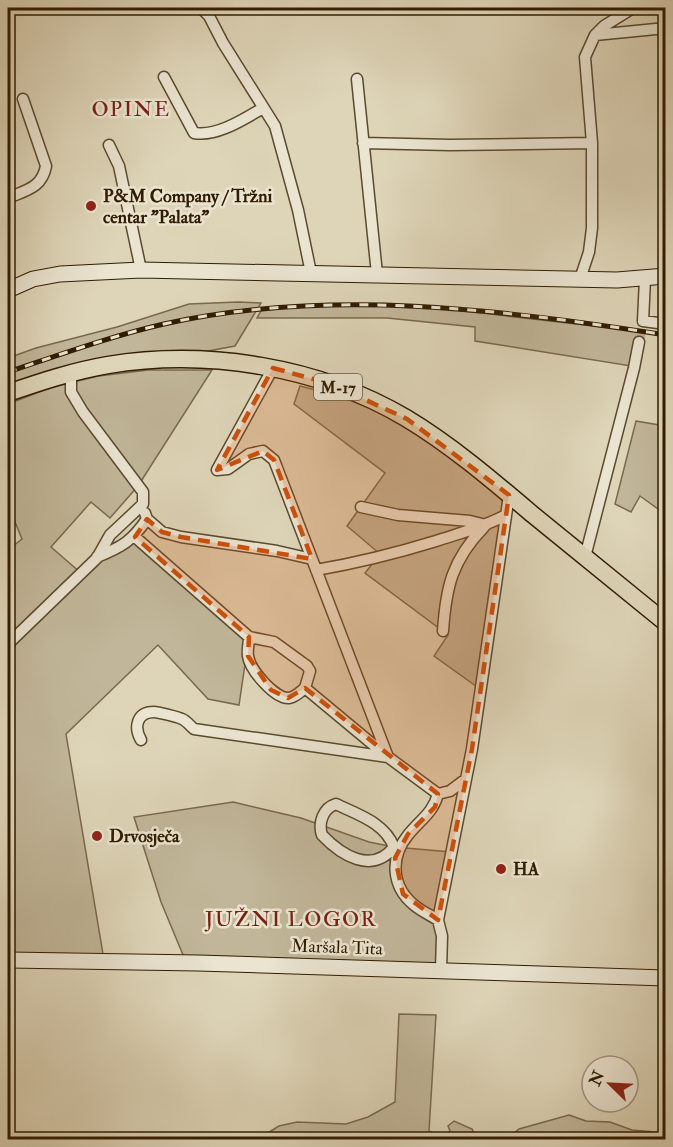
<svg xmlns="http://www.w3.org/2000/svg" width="673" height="1147" font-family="'IM FELL Double Pica',serif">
  <rect width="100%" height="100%" fill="#ded5b8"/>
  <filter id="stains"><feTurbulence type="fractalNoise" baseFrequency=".00333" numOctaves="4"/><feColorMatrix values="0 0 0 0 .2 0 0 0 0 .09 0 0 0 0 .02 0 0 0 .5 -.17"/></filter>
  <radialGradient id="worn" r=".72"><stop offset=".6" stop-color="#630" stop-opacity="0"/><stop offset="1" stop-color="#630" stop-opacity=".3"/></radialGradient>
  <path fill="#c1b699" stroke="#79694c" stroke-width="1.5" d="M238 302 261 303 235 346 8 388V358L36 348 117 327 189 304Z
    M336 304 437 308 638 331 631 366 475 341V327L387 318H257L262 309Z
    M148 370H212L138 486 110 518 91 502 51 547 81 573 135 537 249 637 239 705 208 699 158 645 66 734 104 960H8V550L22 539 8 505V404L52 387 99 376Z
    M300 386 335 395 409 421 509 495 480 689 434 656 448 635 365 573 380 554 347 526 385 473 294 404Z
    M636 421 665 426V514L640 496 631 512 615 504Z
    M233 802 301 818 369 842 394 847 451 852 438 920 441 970 186 962 161 902 134 817Z
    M399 1014 436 1015 429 1131 440 1137 450 1131 448 1126 454 1121 472 1129 477 1139H251L253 1137 266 1134 279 1126 297 1122 346 1124 368 1117 395 1102Z
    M569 1115 586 1121 610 1122 632 1130 665 1133V1139H507L519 1129Z"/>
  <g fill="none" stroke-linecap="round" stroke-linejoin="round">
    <path stroke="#bbb093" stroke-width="10" stroke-dasharray="10 5" stroke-linecap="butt" d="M639 342 643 321"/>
    <g stroke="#5c4a2e" stroke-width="13">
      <path id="street" d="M201 8 209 16 223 43 275 126 298 210 311 273
        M595 35 666 28
        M164 77 194 133C217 137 244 119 263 108
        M357 79 377 274
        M363 143 450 145 592 143
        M109 145 119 166 141 270
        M8 198C26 190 42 188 46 166L23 99
        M580 279 589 252 592 228V143L585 57 595 35 604 26 633 8
        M645 279 643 321 666 324
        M273 368 217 470 228 469 249 454 263 451 274 460 388 757
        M361 507 398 515 470 521 486 525
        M147 519 162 532 181 537 277 551 312 559
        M135 537 249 637 274 642 307 666 310 671 305 688 388 757 438 794 450 791 466 779
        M97 557C122 547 132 541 147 519L145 513
        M585 557 634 368 639 342
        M316 570C357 563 397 553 436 541 460 533 484 527 506 515
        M443 631C446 587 452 560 484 527
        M249 637C249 643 247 650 248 656 250 670 275 699 289 698 296 697 300 692 305 688
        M8 644 97 558 110 535 143 504V492L83 412 71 392V373
        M141 740C134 728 136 712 154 712 158 712 178 717 182 719 187 721 190 726 194 729L388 757
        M438 794C433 813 420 820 408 835 390 857 391 886 414 905 421 911 430 915 438 920
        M394 847C384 822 358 815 336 804 323 808 318 823 322 835 341 855 372 875 394 847L398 848
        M441 970 442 936 438 920 472 749 509 495"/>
    </g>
    <g stroke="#311c00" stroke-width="17">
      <path id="secondary" d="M8 290 33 279 60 274 141 270 617 280 666 276
        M8 960 198 963 666 978"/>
    </g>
    <g stroke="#311c00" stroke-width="19">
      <path id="primary" d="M8 393C40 382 73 371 108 365 207 349 318 366 406 418 451 445 492 480 532 514 576 550 621 586 666 623"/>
    </g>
    <use href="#street" stroke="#eae4d1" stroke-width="10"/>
    <use href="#secondary" stroke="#eae4d1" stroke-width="15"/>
    <use href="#primary" stroke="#ded5b8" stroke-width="16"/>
    <g stroke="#311c00" stroke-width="5">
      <path id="rail" d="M8 372C59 355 111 336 164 324 327 288 502 309 666 335"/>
    </g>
    <use href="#rail" stroke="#eae4d1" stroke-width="3" stroke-dasharray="9" stroke-linecap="butt"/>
  </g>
  <path fill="#cd500a" fill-opacity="0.2" stroke="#cd500a" stroke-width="4.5" stroke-dasharray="12 8" stroke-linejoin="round" d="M273 368 331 384 407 419 509 495 472 749 438 920 403 894 395 858 408 834 435 807 438 794 305 688 288 698 271 690 248 656 249 637 135 537 147 519 162 532 181 537 312 559 274 460 263 451 217 470Z"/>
  <g fill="#8f2418" stroke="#eae4d1" stroke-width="2">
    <circle cx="91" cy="206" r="6"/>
    <circle cx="97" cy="836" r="6"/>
    <circle cx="501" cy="869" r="6"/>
  </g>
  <g text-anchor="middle" stroke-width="5" stroke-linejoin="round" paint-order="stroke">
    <rect fill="#eae4d1" stroke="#68583f" stroke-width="1.5" x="314" y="374" width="48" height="26" rx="4.5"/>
    <g font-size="16" font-weight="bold" fill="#311c00">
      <text x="338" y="393">M-17</text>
    </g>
    <g font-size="18" font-weight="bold" fill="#311c00" stroke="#eae4d1" text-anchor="start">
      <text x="103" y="202">P&amp;M Company / Tržni<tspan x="103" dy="21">centar "Palata"</tspan></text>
      <text x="109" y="842">Drvosječa</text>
      <text x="513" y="875">HA</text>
    </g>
    <g font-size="18" fill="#311c00" stroke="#eae4d1">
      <text transform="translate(337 947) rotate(2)" y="6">Maršala Tita</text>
    </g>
    <g font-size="21" letter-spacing="1.5" fill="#7a1f14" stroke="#eae4d1">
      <text x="131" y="116">OPINE</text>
      <text x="291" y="926">JUŽNI LOGOR</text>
    </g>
  </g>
  <rect width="673" height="1147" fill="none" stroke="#ded5b8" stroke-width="30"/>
  <rect x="9" y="9" width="655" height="1129" fill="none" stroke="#311c00" stroke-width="3"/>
  <rect x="15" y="15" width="643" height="1117" fill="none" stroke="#311c00" stroke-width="1.5"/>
  <g transform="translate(610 1084) rotate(294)"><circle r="28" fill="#eae4d1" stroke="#a0947d" stroke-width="1.5"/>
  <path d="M0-4.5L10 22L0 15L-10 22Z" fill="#8f2418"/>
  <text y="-9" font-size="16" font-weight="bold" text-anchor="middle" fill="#311c00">N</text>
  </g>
  <rect width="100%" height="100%" filter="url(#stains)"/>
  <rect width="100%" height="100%" fill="url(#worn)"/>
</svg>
